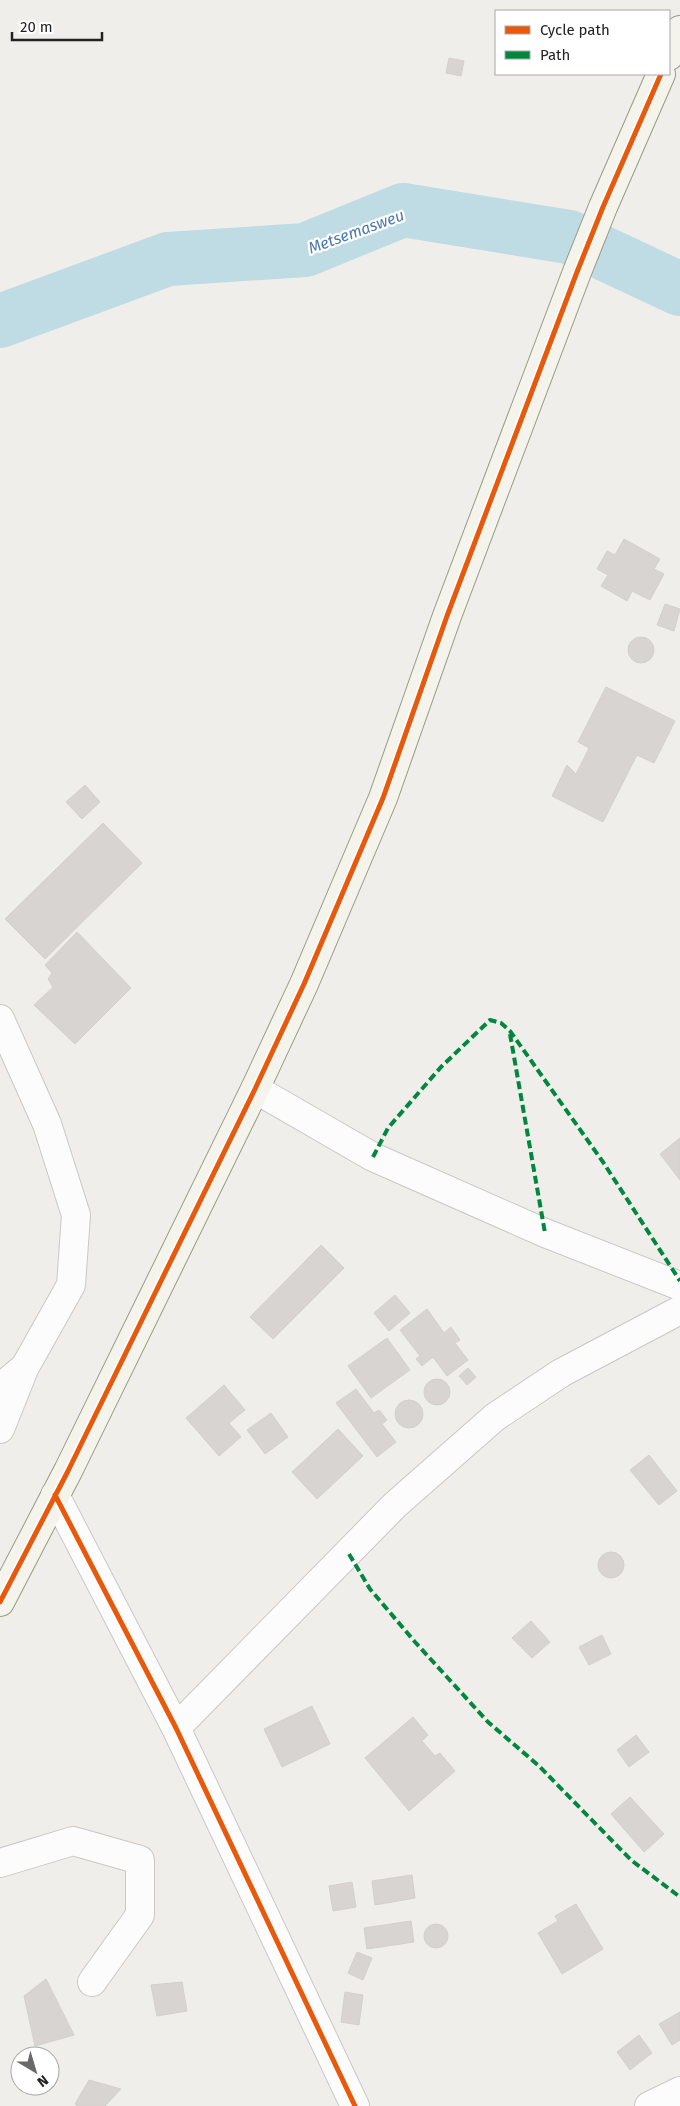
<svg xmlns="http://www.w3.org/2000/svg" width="680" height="2106" font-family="'Fira Sans',sans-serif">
  <rect width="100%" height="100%" fill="#f0eeeb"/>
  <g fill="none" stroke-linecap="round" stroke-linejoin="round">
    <path stroke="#bfdbe3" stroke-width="54" d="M0 321 168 259 305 250 403 210 569 237 680 289"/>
  </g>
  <path fill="#d7d4d2" stroke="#d3d0cc" d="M449 58 464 61 461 76 446 73Z
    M624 539 660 559 654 569 664 574 650 600 632 591 627 601 601 586 608 575 597 569 607 551 615 555Z
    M665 604 680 609 674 631 657 625Z
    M628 650a13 13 0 1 1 26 0a13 13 0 1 1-26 0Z
    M606 687 675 721 654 763 637 755 603 822 552 796 567 765 576 774 589 748 578 742Z
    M85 785 100 802 82 819 66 802Z
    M103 823 142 863 45 959 5 919Z
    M77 932 131 988 75 1044 34 1005 53 987 48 979 52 973 45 965Z
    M680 1138V1180L660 1154Z
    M321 1245 344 1268 273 1339 250 1317Z
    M395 1295 410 1313 389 1331 374 1313Z
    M427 1309 444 1333 451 1327 460 1340 455 1343 468 1360 447 1376 433 1357 422 1366 416 1359 420 1356 400 1330Z
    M387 1338 410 1370 371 1398 348 1366Z
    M468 1368 476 1377 467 1385 459 1376Z
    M424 1392a13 13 0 1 1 26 0a13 13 0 1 1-26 0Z
    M224 1385 245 1410 229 1423 241 1437 219 1456 186 1418Z
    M356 1389 374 1413 379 1410 387 1420 382 1424 396 1442 377 1457 336 1403Z
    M395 1414a14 14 0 1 1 28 0a14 14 0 1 1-28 0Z
    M271 1413 288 1437 265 1454 247 1430Z
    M338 1429 363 1456 317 1499 292 1472Z
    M649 1455 677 1491 659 1505 630 1470Z
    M598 1565a13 13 0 1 1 26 0a13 13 0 1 1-26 0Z
    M531 1621 550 1642 532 1658 512 1638Z
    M602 1635 611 1654 589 1665 579 1647Z
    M312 1706 330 1744 282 1767 264 1729Z
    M413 1717 428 1735 422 1741 435 1756 440 1753 455 1771 409 1811 365 1758Z
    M636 1735 649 1752 629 1767 617 1750Z
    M630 1797 664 1834 644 1852 611 1814Z
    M412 1875 415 1898 375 1905 372 1881Z
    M352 1882 356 1907 333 1911 329 1886Z
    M576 1904 603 1949 562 1974 538 1933 558 1921 555 1916Z
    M411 1921 414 1942 367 1949 364 1928Z
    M424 1936a12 12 0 1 1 24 0a12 12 0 1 1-24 0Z
    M357 1952 372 1958 363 1980 348 1973Z
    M46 1979 74 2035 35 2046 24 1996Z
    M182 1982 187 2011 157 2016 151 1985Z
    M345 1992 363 1995 359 2025 341 2022Z
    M680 2012V2040L672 2045 659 2024Z
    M639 2035 652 2053 630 2070 617 2052Z
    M89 2080 121 2089 105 2106H78L75 2104Z"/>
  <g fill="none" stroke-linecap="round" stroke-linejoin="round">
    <g stroke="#c9c8c7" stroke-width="30">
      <path id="street" d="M0 1019 47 1124 76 1215 71 1285 25 1367 0 1388
        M255 1089 373 1157 545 1233 680 1286
        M0 1429 24 1369
        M55 1495 176 1728 355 2106
        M176 1728 395 1505 495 1417 561 1373 680 1310
        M0 1863 73 1841 140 1860V1915L92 1982
        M649 2106 680 2091"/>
    </g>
    <g stroke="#999a82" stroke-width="30">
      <path id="secondary" d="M669 56 680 30
        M0 1602 68 1471 255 1089 304 984 383 798 447 616 577 272 603 207 661 74"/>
    </g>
    <use href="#street" stroke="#fdfcfc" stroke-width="28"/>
    <use href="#secondary" stroke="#f4f4ed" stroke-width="28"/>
    <path stroke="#00873e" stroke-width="4" stroke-dasharray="8 4" stroke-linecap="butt" d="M510 1034 545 1233
      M373 1157 388 1128 441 1067 490 1020 501 1023 510 1031 603 1162 680 1281
      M349 1554 370 1589 415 1642 488 1722 539 1766 631 1860 680 1897"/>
    <g stroke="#fff" stroke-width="8">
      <path id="cycleway" d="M55 1495 176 1728 355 2106
        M0 1602 68 1471 255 1089 304 984 383 798 447 616 577 272 603 207 661 74"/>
    </g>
    <use href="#cycleway" stroke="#e8590c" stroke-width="5"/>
  </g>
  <g text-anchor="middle" stroke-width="4.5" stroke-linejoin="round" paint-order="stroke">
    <g font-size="16" font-style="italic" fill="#4a7aab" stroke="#fff">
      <text transform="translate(356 231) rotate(-20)" y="6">Metsemasweu</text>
    </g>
  </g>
  <rect x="495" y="10" width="175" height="65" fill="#ffffff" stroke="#a7a7a7"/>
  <rect x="505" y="26" width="25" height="8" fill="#e8590c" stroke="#a7a7a7"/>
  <text x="540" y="35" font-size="15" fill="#222222">Cycle path</text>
  <rect x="505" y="51" width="25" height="8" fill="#00873e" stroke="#a7a7a7"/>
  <text x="540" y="60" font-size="15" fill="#222222">Path</text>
  <g transform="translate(35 2071) rotate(142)"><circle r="24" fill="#ffffff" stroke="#a7a7a7"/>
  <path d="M0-4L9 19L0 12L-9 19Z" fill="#6a6968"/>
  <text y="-8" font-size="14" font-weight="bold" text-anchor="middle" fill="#222222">N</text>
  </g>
  <path d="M12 32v8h90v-8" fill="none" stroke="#222222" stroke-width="2.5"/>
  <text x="20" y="32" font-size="15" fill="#222222" stroke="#ffffff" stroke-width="4" paint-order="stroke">20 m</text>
</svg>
